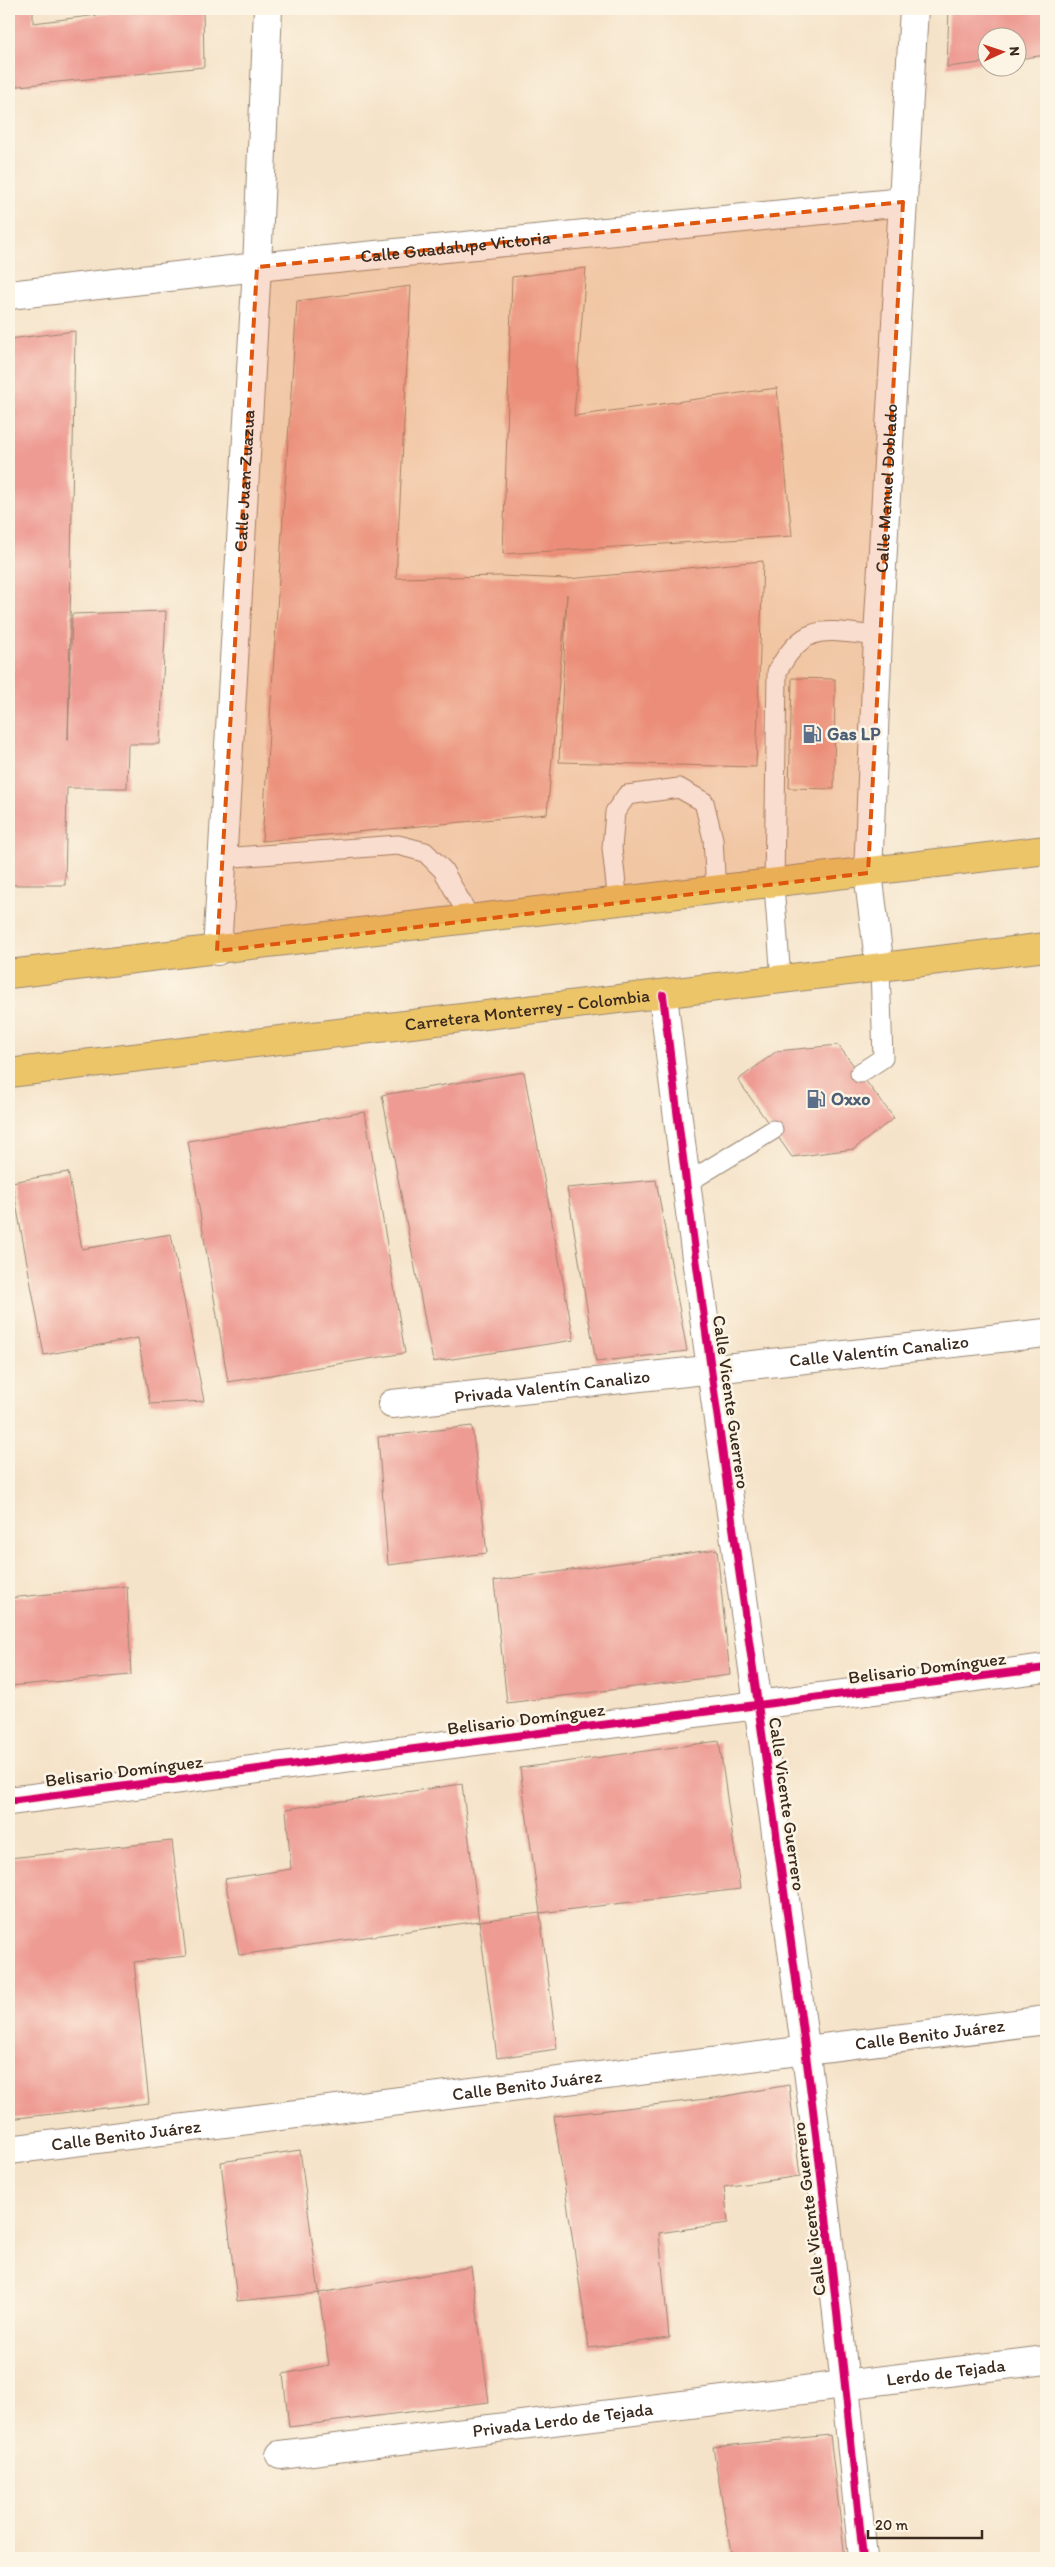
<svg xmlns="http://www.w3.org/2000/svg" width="1055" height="2567" font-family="Itim,sans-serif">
  <rect width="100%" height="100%" fill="#fcf5e5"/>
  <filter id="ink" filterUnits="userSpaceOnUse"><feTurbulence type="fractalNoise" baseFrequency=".02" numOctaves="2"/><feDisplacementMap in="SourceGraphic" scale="10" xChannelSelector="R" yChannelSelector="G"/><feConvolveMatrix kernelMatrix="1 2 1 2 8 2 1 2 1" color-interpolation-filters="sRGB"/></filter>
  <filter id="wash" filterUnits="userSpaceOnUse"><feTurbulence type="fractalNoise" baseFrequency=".0096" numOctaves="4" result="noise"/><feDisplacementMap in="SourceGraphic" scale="20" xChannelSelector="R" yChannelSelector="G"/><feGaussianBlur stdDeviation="1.12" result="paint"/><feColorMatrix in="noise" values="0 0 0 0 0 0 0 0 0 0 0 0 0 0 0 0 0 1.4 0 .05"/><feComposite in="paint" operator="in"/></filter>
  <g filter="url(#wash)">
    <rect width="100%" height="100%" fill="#f5e3c9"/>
    <g id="blocks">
      <path fill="#ee9b93" d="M9 9H33V23L147 9H203L204 67 9 87Z
        M949 9H1046V55L1018 59V38H988V62L947 67Z
        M586 268 574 416 777 388 792 536 503 554 512 277Z
        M411 286 396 578 501 576 568 579 763 561 756 767 559 762 567 594 547 814 262 841 297 301Z
        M75 331 68 740 72 614 166 611 160 744H128L127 788H67L65 885H9V339Z
        M792 678 835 679 834 789 789 788Z
        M838 1045 894 1118 854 1149 792 1157 738 1080 777 1051Z
        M524 1072 574 1340 433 1362 382 1095Z
        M365 1112 405 1353 228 1382 188 1141Z
        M68 1172 82 1249 171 1234 204 1401 150 1404 138 1338 44 1355 12 1182Z
        M656 1180 687 1351 596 1362 567 1188Z
        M472 1426 487 1553 388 1565 378 1437Z
        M717 1549 730 1675 507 1703 494 1581Z
        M127 1586 131 1675 9 1686V1598Z
        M719 1741 740 1889 540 1913 520 1768Z
        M462 1784 479 1921 239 1955 225 1879 291 1869 286 1809Z
        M172 1841 186 1956 134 1962 149 2103 9 2119V1858Z
        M540 1913 557 2049 497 2058 479 1921Z
        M789 2085 800 2176 724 2187 728 2223 659 2233 669 2338 589 2348 554 2116 715 2098Z
        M300 2150 319 2293 471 2267 489 2402 289 2427 283 2374 329 2365 319 2293 237 2301 221 2162Z
        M830 2435 845 2558H732L713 2447Z"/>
    </g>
  </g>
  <g filter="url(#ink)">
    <use href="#blocks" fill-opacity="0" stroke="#988674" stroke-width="1"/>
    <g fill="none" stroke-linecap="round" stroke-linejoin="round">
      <g stroke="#988674" stroke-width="21">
        <path id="lane" d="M222 858 398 845 425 852 443 870 471 920
          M618 903 612 848 615 812 627 795 679 788 704 802 713 839 716 891
          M781 980 774 885 777 672C805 620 826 631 878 636
          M860 1073 883 1058 880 968
          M685 1184 773 1130"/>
      </g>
      <g stroke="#988674" stroke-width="30">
        <g id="street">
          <path id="s1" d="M9 295 257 267 903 202"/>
          <path id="s2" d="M217 951 257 267 268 9"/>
          <path id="s3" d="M880 968 868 873 878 636 914 9"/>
          <path d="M663 995C704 1346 759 1696 805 2047 827 2217 846 2388 863 2558"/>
          <path id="s4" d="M392 1404 1046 1333"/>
          <path d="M9 1801 1046 1668"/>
          <path id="s5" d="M9 2150 1046 2020"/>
          <path id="s6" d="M280 2455 1046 2360"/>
        </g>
      </g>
      <g stroke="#988674" stroke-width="30">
        <g id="primary">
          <path d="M9 974 1046 850"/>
          <path id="s7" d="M9 1073 1046 947"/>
        </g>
      </g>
      <use href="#lane" stroke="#fff" stroke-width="19"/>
      <use href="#street" stroke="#fff" stroke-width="28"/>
      <use href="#primary" stroke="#edc569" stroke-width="28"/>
      <g stroke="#fcf5e5" stroke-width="11">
        <path id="cycleway" d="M663 995C704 1346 759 1696 805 2047 827 2217 846 2388 863 2558
          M9 1801 1046 1668"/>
      </g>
      <use href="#cycleway" stroke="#d6006c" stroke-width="8"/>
    </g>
  </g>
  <path fill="#df570d" fill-opacity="0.2" stroke="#df570d" stroke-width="4" stroke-dasharray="10 6" stroke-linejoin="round" d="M903 202 868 873 217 951 257 267Z"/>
  <defs>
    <g id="fuel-bare" transform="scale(1.5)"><path d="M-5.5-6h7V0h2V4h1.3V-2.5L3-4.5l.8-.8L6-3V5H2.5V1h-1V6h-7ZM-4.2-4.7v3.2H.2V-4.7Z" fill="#5c6f8a" stroke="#fcf5e5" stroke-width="2.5" paint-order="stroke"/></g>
  </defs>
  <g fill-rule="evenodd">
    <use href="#fuel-bare" x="812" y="734"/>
    <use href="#fuel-bare" x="816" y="1099"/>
  </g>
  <g text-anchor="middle" stroke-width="5" stroke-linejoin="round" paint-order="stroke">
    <g font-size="18" fill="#3b2a1e" stroke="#fcf5e5">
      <text dy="6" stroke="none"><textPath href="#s1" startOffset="449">Calle Guadalupe Victoria</textPath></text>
      <text dy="6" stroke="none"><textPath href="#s2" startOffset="471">Calle Juan Zuazua</textPath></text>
      <text dy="6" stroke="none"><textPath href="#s3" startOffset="481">Calle Manuel Doblado</textPath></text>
      <text dy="6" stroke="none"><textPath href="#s7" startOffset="522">Carretera Monterrey - Colombia</textPath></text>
      <text dy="6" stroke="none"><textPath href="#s4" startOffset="490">Calle Valentín Canalizo</textPath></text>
      <text dy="6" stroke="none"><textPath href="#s4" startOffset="161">Privada Valentín Canalizo</textPath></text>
      <text transform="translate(731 1402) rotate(82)" y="6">Calle Vicente Guerrero</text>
      <text transform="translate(927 1668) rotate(-7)" y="6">Belisario Domínguez</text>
      <text transform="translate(526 1719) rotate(-7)" y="6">Belisario Domínguez</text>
      <text transform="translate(124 1771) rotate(-7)" y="6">Belisario Domínguez</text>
      <text transform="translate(787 1804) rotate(82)" y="6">Calle Vicente Guerrero</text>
      <text dy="6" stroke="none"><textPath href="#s5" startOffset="928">Calle Benito Juárez</textPath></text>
      <text dy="6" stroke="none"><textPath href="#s5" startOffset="522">Calle Benito Juárez</textPath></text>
      <text dy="6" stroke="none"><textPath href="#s5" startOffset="118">Calle Benito Juárez</textPath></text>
      <text transform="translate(809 2209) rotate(-97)" y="6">Calle Vicente Guerrero</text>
      <text dy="6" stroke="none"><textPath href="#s6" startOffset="671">Lerdo de Tejada</textPath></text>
      <text dy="6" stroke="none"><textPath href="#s6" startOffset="285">Privada Lerdo de Tejada</textPath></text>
    </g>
    <g font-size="18" font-weight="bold" fill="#4e5e75" stroke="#fcf5e5" text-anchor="start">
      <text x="827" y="740">Gas LP</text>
      <text x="831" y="1105">Oxxo</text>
    </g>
  </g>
  <rect width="1055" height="2567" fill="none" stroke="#fcf5e5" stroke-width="30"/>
  <g transform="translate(1002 52) rotate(87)"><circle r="24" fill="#fcf5e5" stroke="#afa495"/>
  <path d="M0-4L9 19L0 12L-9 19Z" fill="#c8321e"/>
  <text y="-8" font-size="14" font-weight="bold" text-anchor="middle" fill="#3b2a1e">N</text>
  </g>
  <path d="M868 2530v8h114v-8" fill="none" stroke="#3b2a1e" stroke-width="2.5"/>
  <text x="875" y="2530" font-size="15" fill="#3b2a1e" stroke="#fcf5e5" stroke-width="4" paint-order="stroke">20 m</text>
</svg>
